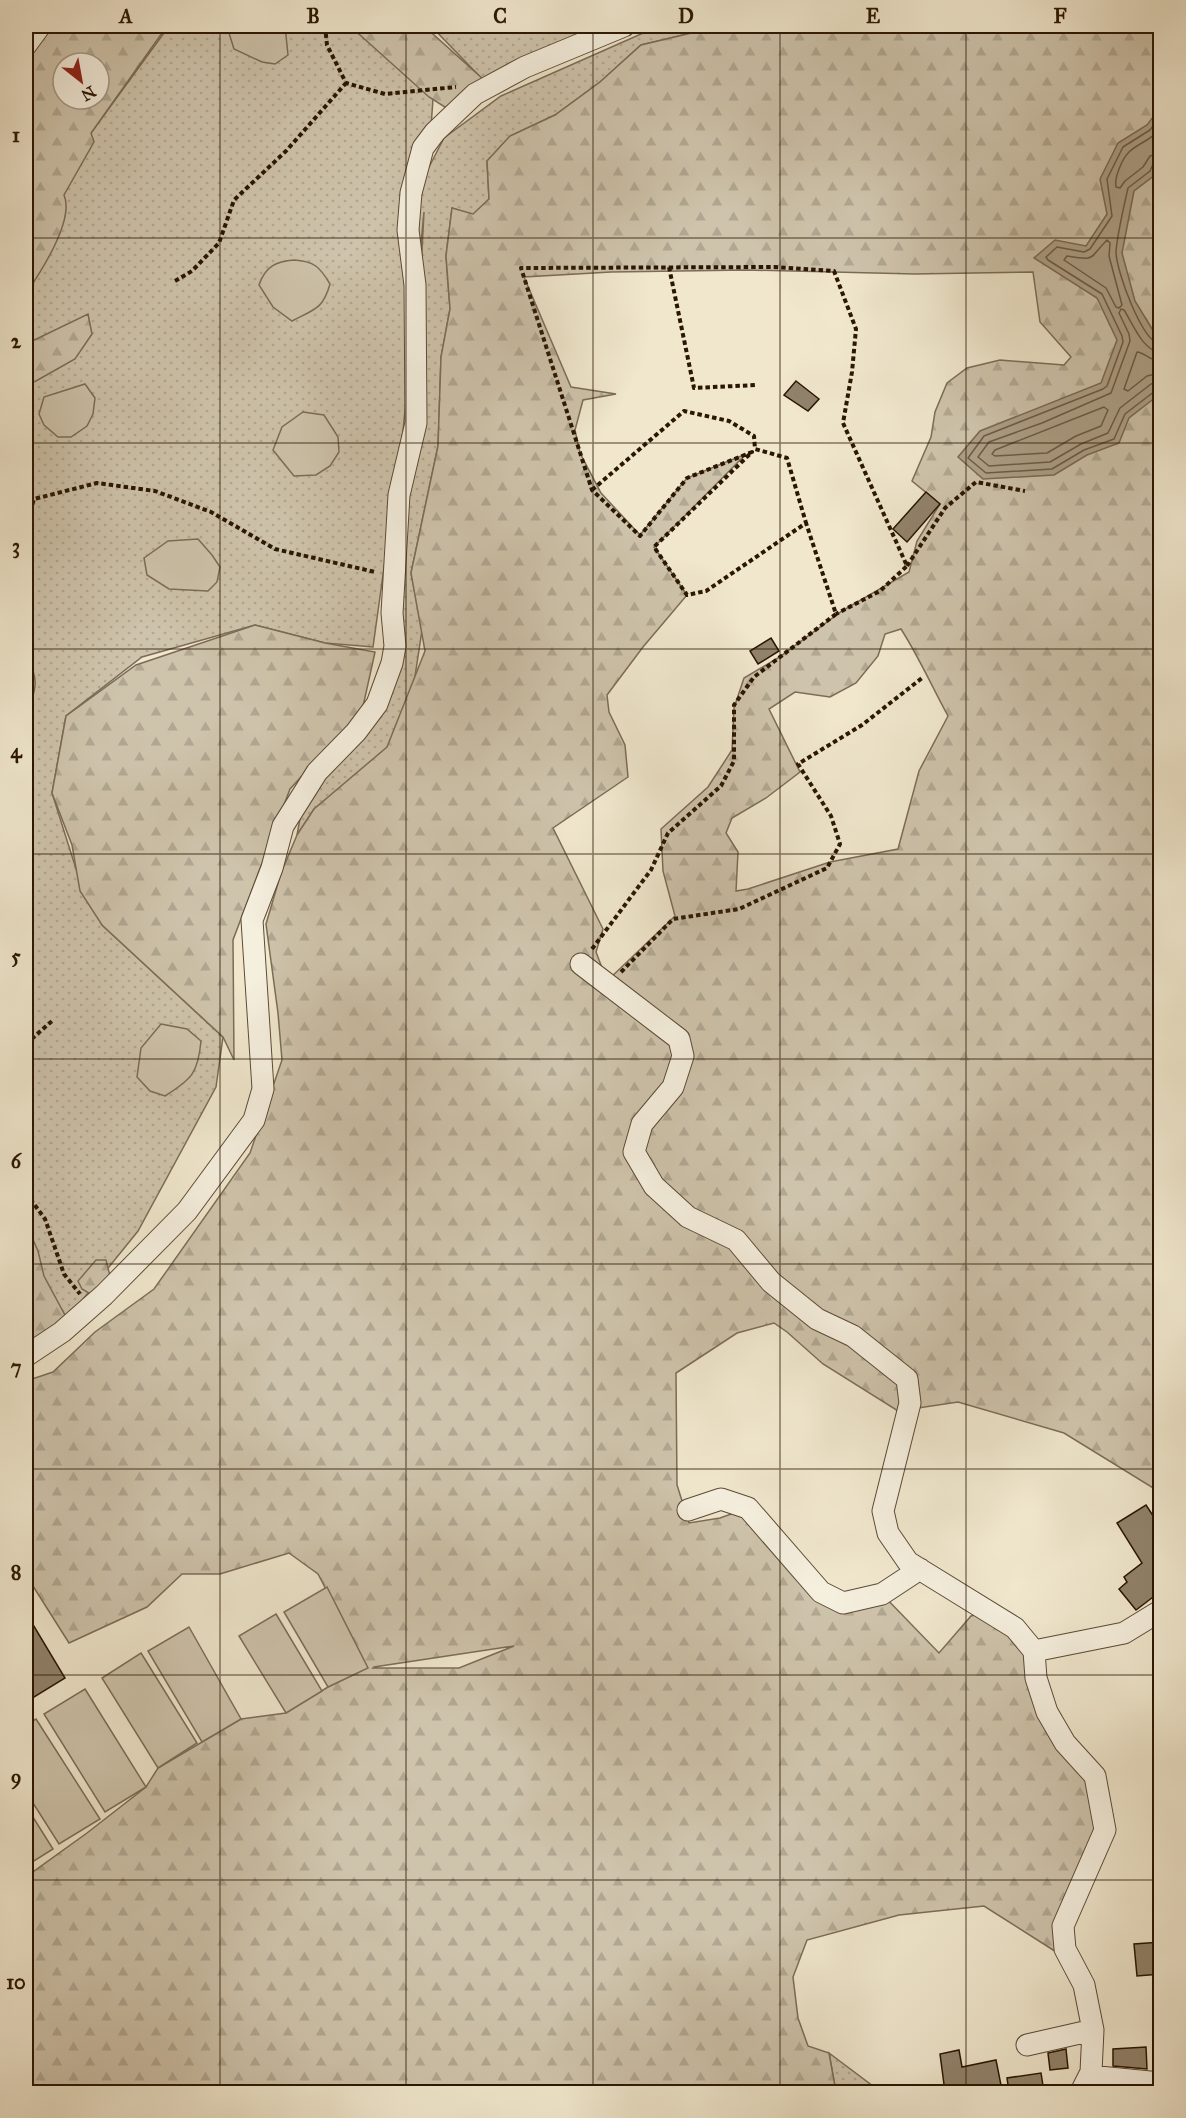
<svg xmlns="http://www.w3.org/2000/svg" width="1186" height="2118" font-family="'IM FELL Great Primer',serif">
  <defs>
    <pattern id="grass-dots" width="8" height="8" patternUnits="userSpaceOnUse" patternTransform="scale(1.5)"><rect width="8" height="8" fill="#cec3ab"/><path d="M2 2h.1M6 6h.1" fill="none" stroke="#b1a792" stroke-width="1.8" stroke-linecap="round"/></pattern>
    <pattern id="forest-firs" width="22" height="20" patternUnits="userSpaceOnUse" patternTransform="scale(1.5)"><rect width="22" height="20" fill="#cec3ab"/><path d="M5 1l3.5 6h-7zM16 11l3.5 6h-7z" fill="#b1a792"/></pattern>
  </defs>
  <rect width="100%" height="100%" fill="#f0e7cd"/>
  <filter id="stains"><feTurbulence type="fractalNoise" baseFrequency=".00333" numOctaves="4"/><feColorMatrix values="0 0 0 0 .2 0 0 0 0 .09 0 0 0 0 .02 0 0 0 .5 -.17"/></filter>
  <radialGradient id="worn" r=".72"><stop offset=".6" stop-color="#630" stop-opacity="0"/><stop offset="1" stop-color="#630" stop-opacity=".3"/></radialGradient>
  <path fill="url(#grass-dots)" stroke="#7c6c57" stroke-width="1.5" d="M169 26H352L433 99 428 169 444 138 501 96 659 26H721L641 45 600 82 555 115 510 136 487 161 489 199 473 215 452 208 446 256 450 309 441 357 438 446 411 573 422 630 414 683 388 750 314 809 297 835 305 792 388 671 416 367 424 212 403 431 373 647 325 643 255 625 142 657 66 716 52 793 77 872 102 925 223 1037 216 1087 138 1231 67 1319 26 1246V292L58 206 91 133Z
    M431 26H626L489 86Z
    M829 2053 873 2086 904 2092H836Z"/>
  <path fill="url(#forest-firs)" stroke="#7c6c57" stroke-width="1.5" fill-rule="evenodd" d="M44 26H167L91 133 94 142 64 195C75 220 40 273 26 294V52ZM63 63H99V99H63Z
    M350 26H424L484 80 448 109 429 97Z
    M721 26H1160V1498L1155 1489 1064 1433 958 1402 898 1411 823 1364 787 1332 774 1323 737 1333 676 1373 677 1485 689 1523 720 1518 748 1508 842 1603 882 1594 939 1653 971 1616 989 1612 1015 1628 1036 1678 1095 1776 1105 1830 1061 1955 984 1906 899 1915 807 1940 793 1977 798 2018 808 2046 829 2053 836 2092H26V1877L87 1833 146 1787 158 1768 241 1719 286 1713 328 1687 367 1668 318 1574 289 1553 220 1574H182L147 1607 69 1643 26 1575V1381L53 1372 95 1332 154 1289 250 1153 282 1060 278 1013 266 924 281 873 297 835 314 809 387 747 425 651 411 573 438 446 441 357 450 309 446 256 452 208 473 214 489 199 487 161 510 136 555 115 600 82 641 45ZM747 270 915 274 1033 272 1040 322 1071 357 1064 365 1000 360 967 368 947 383 935 412 931 437 912 481 940 504 917 541 909 572 842 611 778 658 744 678 734 708 732 750 708 787 661 829 663 871 675 916 607 981 596 952 603 929 553 828 628 777 625 745 609 712 607 695 643 647 687 595 654 547 746 454 687 478 640 535 601 493 580 453 575 430 583 400 616 394 571 387 524 277 611 272ZM901 629C919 657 932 687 948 716L919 771 898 849 830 862 748 889 736 891 738 852 726 833 732 818 766 798 800 772 769 709 795 692 830 697 856 683 878 656 885 634ZM514 1646 459 1668H373L374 1667Z
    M88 314 92 334 75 359 36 381 26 385V344Z
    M255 625 325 643 375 652 362 711 290 789 233 940 234 1060 223 1037 102 925 80 891 72 845 52 793 66 716 136 665Z
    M26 1224 38 1251 44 1276 67 1319 26 1348Z
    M96 1260H106L110 1276 92 1295 82 1289 78 1281Z"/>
  <path fill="#cec3ab" stroke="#7c6c57" stroke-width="1.5" d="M233 26H285L288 55 275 64 262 62 234 49 229 33Z
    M294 260C314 261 320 267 330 284 323 309 315 309 292 321L273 307 259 285C265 267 276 261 294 260Z
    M85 384 95 398 93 414 87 426 71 437H58L44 425 39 414 44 397Z
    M303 412 324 415 338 437 339 452 330 466 316 475 294 476 273 450 282 427Z
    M198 539 212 555 220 567 217 582 208 591 169 589 147 575 144 558 168 541Z
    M26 660C41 677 35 694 26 713Z
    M161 1024 187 1029 201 1041C198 1073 192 1079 165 1096L150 1091 137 1077 141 1048Z
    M327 1587 368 1668 328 1687 284 1612Z
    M276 1614 322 1691 286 1713 239 1636Z
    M189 1627 241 1719 202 1742 148 1651Z
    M141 1653 197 1743 158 1768 102 1678Z
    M85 1689 146 1787 105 1812 44 1714Z
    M36 1719 100 1819 59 1844 26 1792V1725Z
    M26 1806 53 1849 26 1866Z"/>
  <path fill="#ada088" stroke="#796953" stroke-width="1.5" d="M1160 108V158L1155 175 1134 191 1122 253 1135 301 1160 342V394L1129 418 1119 443 1087 455 1054 475 983 479 958 457 980 431 1101 383 1117 340 1097 298 1034 258 1055 240 1086 246 1107 214 1100 179 1118 143 1147 125Z"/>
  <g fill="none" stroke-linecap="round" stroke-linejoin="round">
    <path stroke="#6c5b46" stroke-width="1.5" d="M1160 117 1150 130 1123 147 1107 179 1112 216 1090 249 1084 252 1057 247 1046 257 1048 260 1102 294 1122 336 1123 342 1107 386 1103 389 984 436 968 458 986 473 1052 469 1084 450 1114 439 1125 414 1155 391 1160 389
      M1160 129C1152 140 1138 143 1129 152 1122 159 1114 178 1116 187L1120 188 1125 181 1143 167 1150 156 1160 153
      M1160 161 1154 162 1150 171 1128 188C1124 206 1117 235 1116 252 1116 270 1142 342 1160 344
      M1107 240 1110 243 1109 256 1122 305 1119 308 1116 307 1106 288 1064 260 1067 256C1097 261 1088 259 1107 240Z
      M1160 352C1143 351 1133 324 1124 310L1121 309 1119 313 1129 334 1130 341 1111 393 1042 423 989 442 978 457 989 466 1050 462 1081 444 1108 433 1120 408 1151 384 1160 382
      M1160 361C1150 361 1144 352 1137 352L1124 389 1128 391 1147 376 1160 373
      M1104 407 1108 410 1101 426 1076 436 1047 453 995 456 992 454 995 450Z"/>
  </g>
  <path fill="#91836c" stroke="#2a1603" stroke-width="1.5" d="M796 381 819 399 808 411 784 395Z
    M926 492 940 504 907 542 893 529Z
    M771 638 779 651 758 664 750 651Z
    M1146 1505 1161 1528V1591L1136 1610 1119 1589 1127 1582 1124 1577 1142 1563 1117 1523Z
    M26 1613 65 1678 26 1702Z
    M1161 1942V1974L1137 1976 1134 1944Z
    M1146 2047 1147 2069 1113 2066V2049Z
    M1066 2049 1068 2068 1050 2070 1048 2053Z
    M959 2050 962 2067 996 2060 1002 2090 983 2092 981 2087 945 2092 940 2054Z
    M1041 2073 1044 2092H1009L1007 2078Z"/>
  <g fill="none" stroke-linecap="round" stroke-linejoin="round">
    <g stroke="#5c4a36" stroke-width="23">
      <path id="minor" d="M26 45 40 26
        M581 964 679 1039 683 1056 673 1087 642 1124 634 1152 654 1186 688 1217 736 1240 771 1282 817 1319 853 1336 907 1379 910 1403 883 1511 888 1533 908 1562 1015 1628 1034 1651 1036 1678 1047 1712 1065 1743 1095 1776 1105 1830 1063 1926 1065 1949 1084 1985 1093 2030 1091 2072 1081 2092
        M26 1356 62 1332 104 1295 187 1211 254 1120 263 1089 252 920 272 868 283 826 317 772 356 732 377 704 392 663 395 646 392 613 399 495 416 423 415 285 408 230 411 193 423 148 435 132 475 94 525 67 624 26
        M688 1510 721 1499 748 1508 821 1592 843 1603 882 1594 920 1569
        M1034 1651 1124 1633 1160 1611
        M1027 2045 1093 2030
        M1089 2076 1160 2083"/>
    </g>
    <path stroke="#2a1603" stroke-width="4" stroke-dasharray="4.5 3" stroke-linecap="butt" d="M325 26 327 45 346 83 385 94 456 87
      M669 267 694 388 756 385
      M175 281 192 271 219 243 234 200 286 151 346 83
      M592 490 684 411 729 421 754 436 755 449 787 458 806 523 706 591 687 595 654 547 752 452 687 478 640 536 592 490 521 268 774 267 834 271 856 329 852 372 843 423 907 566 880 591 836 614
      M26 526 34 499 97 483 155 491 211 512 275 549 375 572
      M907 566 945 508 976 482 1025 491
      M592 949 651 870 668 833 721 786 734 761V705L754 677 836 614 806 523
      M621 972 673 919 739 909 827 868 840 844 831 816 798 764 862 725 922 678
      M26 1044 52 1021
      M26 1193 45 1219 64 1274 80 1294"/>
    <use href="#minor" stroke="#f5efde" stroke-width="21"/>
  </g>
  <path fill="none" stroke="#2a1603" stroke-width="1.5" stroke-opacity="0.55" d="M220 26V2092M406 26V2092M593 26V2092M780 26V2092M966 26V2092M26 238H1160M26 443H1160M26 649H1160M26 854H1160M26 1059H1160M26 1264H1160M26 1469H1160M26 1675H1160M26 1880H1160"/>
  <rect width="1186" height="2118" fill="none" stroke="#f0e7cd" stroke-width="66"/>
  <g transform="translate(81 81) rotate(149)"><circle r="28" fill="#f5efde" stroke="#a49886" stroke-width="1.5"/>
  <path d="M0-4.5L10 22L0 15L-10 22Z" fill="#8f2418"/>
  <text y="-9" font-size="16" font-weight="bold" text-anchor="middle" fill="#2a1603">N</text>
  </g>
  <rect x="33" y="33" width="1120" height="2052" fill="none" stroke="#2a1603" stroke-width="2"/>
  <g font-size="20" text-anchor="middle" font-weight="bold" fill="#2a1603">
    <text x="126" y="23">A</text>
    <text x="313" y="23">B</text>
    <text x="500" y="23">C</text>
    <text x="686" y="23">D</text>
    <text x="873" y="23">E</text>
    <text x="1060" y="23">F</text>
    <text x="16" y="142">1</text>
    <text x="16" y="348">2</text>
    <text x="16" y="553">3</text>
    <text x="16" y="758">4</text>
    <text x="16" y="963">5</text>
    <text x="16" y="1168">6</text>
    <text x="16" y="1374">7</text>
    <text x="16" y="1579">8</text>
    <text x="16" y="1784">9</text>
    <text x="16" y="1989">10</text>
  </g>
  <rect width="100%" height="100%" filter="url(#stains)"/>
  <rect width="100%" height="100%" fill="url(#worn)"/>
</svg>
